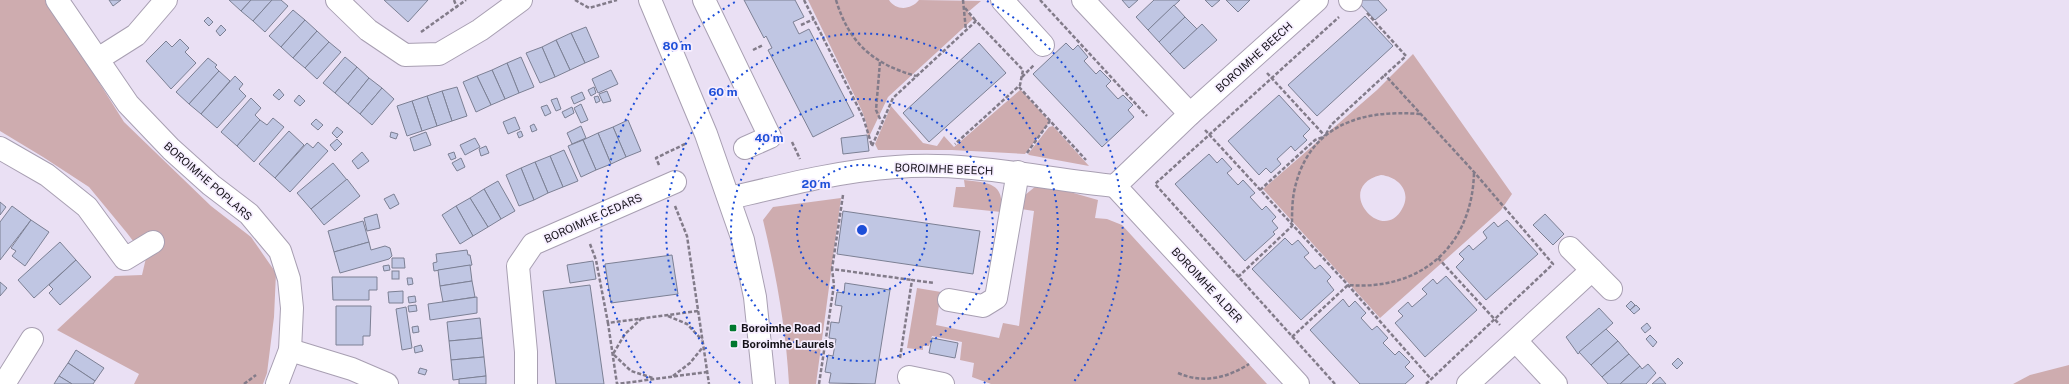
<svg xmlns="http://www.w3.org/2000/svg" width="2069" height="384" font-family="'Public Sans',sans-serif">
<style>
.green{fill:#ceacaf;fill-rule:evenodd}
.building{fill:#c0c6e3;stroke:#7c8094}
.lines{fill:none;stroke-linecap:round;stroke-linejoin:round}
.minor-casing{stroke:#a89fb2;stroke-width:24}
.tertiary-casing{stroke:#a89fb2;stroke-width:24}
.path{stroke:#827b89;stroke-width:2.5;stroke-dasharray:4 2;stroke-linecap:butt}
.minor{stroke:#fff;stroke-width:22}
.tertiary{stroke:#fff;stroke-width:22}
.ring{fill:none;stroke:#1d4ed8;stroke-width:2;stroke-dasharray:2 4}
.poi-dot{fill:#00782e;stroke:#f6eeff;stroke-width:1.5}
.labels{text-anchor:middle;stroke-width:3.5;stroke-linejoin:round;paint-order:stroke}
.street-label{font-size:11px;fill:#16131a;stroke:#f6eeff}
.poi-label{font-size:11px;font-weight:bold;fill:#16131a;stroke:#f6eeff;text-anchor:start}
.centre{fill:#1d4ed8;stroke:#f6eeff;stroke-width:2}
.ring-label{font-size:12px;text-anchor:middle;font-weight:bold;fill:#1d4ed8;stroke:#f6eeff;stroke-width:3.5;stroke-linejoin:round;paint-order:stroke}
</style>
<rect width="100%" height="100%" fill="#eae0f4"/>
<!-- green -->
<g class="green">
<polygon points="0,0 47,0 124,122 211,206 251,237 276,273 274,317 267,373 263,384 134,384 139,374 57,330 115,276 142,275 146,258 127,233 89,187 43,157 0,131"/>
<path d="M808,0H889C896,11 911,10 919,0L981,1L968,12L973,19L888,97L868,139L866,122L862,111Z"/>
<path d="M1413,54L1512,194L1501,210L1380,318L1263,189L1377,90ZM1381,175C1399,177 1412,192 1402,209C1382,246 1332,187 1381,175Z"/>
<polygon points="1020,90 1022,91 1048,120 1048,124 1025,154 952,150 878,150 875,144 891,106 923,143 937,146 944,136 954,147"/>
<polygon points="1053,126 1089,166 1029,155 1028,154 1049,127"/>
<path d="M964,180C988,183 1005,182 1001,212L953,207L956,187H965Z"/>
<polygon points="1036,186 1063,190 1098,200 1095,218 1107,219 1122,225 1267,384 991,384 972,377 974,363 960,360 962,342 932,336 929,346 923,346 923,350 907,348 917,288 941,292 936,325 999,338 1003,323 1019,326 1034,211 1021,209 1025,195"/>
<path d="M841,198L816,384H789C786,328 776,274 763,220L773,207Z"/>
<polygon points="2069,365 2069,384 2013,384 2030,375"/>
</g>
<!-- building -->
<g class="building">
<polygon points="109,0 121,0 113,6"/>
<polygon points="229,0 251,0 241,11"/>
<polygon points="251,0 272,0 253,21 241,11"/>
<polygon points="272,0 281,0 288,6 265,32 253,21"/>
<polygon points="384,0 428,0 408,22"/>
<polygon points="744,0 795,0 804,17 793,22 799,34 809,29 854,116 813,137 768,50 772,48 766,36 764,38"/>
<polygon points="1122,0 1138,0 1129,8"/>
<polygon points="1154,0 1180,0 1148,30 1136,17"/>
<polygon points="1205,0 1220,0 1212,7"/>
<polygon points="1226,0 1250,0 1238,12"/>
<polygon points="1360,0 1378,0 1387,10 1375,20 1358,2"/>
<polygon points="1174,5 1185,17 1159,42 1148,30"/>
<polygon points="293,10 305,20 281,47 269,36"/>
<polygon points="1365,16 1393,46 1317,116 1288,85"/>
<polygon points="208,17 213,22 209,26 204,21"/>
<polygon points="1185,17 1197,29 1170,54 1159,42"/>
<polygon points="305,20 317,31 293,58 281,47"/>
<polygon points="1202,24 1217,40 1184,69 1170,54"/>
<polygon points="221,25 226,30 220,36 216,31"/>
<polygon points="586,27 599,57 585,63 571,33"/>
<polygon points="317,31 329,42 305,68 293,58"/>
<polygon points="571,33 585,63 570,70 556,40"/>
<polygon points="180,39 189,48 185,52 196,63 171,89 146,61 166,41 172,47"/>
<polygon points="556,40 570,70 555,77 542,47"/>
<polygon points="329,42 341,52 317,79 305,68"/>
<polygon points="979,43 1006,73 929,142 903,113"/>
<polygon points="1066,43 1073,50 1078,45 1088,57 1084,61 1096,74 1100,70 1111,81 1106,86 1118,99 1123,95 1133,105 1128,110 1134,117 1102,147 1033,74"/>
<polygon points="542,47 555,77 540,83 526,53"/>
<polygon points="345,57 357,67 335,93 323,83"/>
<polygon points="521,57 534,87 519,93 507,63"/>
<polygon points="208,58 217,65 215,67 219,71 189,104 176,92"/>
<polygon points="507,63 519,93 505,99 492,70"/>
<polygon points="357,67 369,78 348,104 335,93"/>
<polygon points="492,70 505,99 491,105 477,76"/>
<polygon points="611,70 618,84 598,93 592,79"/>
<polygon points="219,71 230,81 201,114 189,104"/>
<polygon points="235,76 243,84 239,89 246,96 217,128 201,114"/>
<polygon points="477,76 491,105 476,112 463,82"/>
<polygon points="369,78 382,88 360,114 348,104"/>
<polygon points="457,87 467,116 452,121 442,91"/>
<polygon points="594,87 596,93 591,96 588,90"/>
<polygon points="382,88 394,99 372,125 360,114"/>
<polygon points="279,89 284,95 279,100 273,95"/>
<polygon points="442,91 452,121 437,126 427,96"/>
<polygon points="607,91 611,101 603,103 599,94"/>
<polygon points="582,92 585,99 574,104 571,97"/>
<polygon points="299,95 305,101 300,106 294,101"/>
<polygon points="1279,95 1310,129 1303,136 1307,140 1295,151 1291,146 1277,159 1281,164 1271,173 1266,168 1259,175 1228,141"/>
<polygon points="427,96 437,126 422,131 412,101"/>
<polygon points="598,96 600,101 596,103 594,97"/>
<polygon points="251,98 261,108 255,115 260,120 237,146 221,132"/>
<polygon points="557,98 561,109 556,111 551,100"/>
<polygon points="412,101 422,131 407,136 397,106"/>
<polygon points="581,104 588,120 581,123 574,108"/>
<polygon points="547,105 551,113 545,116 541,107"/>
<polygon points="572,107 574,113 565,118 562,112"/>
<polygon points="515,117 520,129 508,134 503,122"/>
<polygon points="273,118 284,127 254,162 237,146 260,120 267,125"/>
<polygon points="316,119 323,125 318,130 311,124"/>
<polygon points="628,120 641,151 626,157 613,127"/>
<polygon points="534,124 537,130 532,132 530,126"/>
<polygon points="581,126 586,138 572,144 567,133"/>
<polygon points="337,127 343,132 337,138 332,133"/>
<polygon points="613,127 626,157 611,164 598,133"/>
<polygon points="289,131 304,145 275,178 259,164"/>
<polygon points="521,131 523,136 519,138 517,133"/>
<polygon points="391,132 398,134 396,139 390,137"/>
<polygon points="426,132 431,145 414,151 410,138"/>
<polygon points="598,133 611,164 596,170 583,140"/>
<polygon points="867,135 869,151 843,154 841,138"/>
<polygon points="475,138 480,147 465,155 460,145"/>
<polygon points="337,139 342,144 335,151 330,145"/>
<polygon points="583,140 596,170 581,177 568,146"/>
<polygon points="318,142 328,151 290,192 275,178 307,143 313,148"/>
<polygon points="486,146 489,153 481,156 479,149"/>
<polygon points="564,150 578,181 563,187 550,156"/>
<polygon points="362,152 369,161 358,169 352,161"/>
<polygon points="454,152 456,158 451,160 448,154"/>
<polygon points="1209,154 1217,163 1222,158 1232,169 1227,173 1238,185 1243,180 1255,193 1250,197 1262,210 1266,206 1276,217 1272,221 1278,228 1273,232 1275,234 1245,261 1175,184"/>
<polygon points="550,156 563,187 548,193 535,162"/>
<polygon points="461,158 465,167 457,171 452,163"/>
<polygon points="535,162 548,193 534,200 521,168"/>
<polygon points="333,163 347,180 311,209 297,193"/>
<polygon points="521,168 534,200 519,206 506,175"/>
<polygon points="347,179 360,196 324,225 311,209"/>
<polygon points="498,181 515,211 501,219 484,189"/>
<polygon points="484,189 501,219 488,227 470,198"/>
<polygon points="394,194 399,204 390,209 384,199"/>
<polygon points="470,198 488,227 473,236 456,206"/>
<polygon points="0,202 6,207 0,215"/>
<polygon points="12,206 31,220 0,260 0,222"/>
<polygon points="456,206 473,236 460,244 442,215"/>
<polygon points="843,211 980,231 973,274 837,254"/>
<polygon points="377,214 380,228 367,231 364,218"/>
<polygon points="1545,214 1564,234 1553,245 1533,225"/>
<polygon points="31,220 49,232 25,266 12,256 16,251 11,248"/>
<polygon points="1507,220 1538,254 1486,300 1456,267 1464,259 1459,254 1469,245 1473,250 1487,238 1483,232 1494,222 1498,227"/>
<polygon points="363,221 369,242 334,252 328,231"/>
<polygon points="1285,238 1292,245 1298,240 1309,253 1304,257 1315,269 1320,265 1331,277 1327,281 1334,290 1301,320 1252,269"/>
<polygon points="60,242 76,260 34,298 18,280"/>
<polygon points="369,242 371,250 385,246 390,248 392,256 389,259 340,273 334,252"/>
<polygon points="467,250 468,255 470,255 472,265 434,271 433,263 437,262 436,254"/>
<polygon points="672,255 678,294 611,303 605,264"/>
<polygon points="392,258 404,258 405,268 392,268"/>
<polygon points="76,260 91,277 60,305 49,293 53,289 49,285"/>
<polygon points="593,261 596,279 570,283 567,265"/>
<polygon points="389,265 390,270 384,271 383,266"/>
<polygon points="470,265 472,281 440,286 438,270"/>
<rect x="392" y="271" width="7" height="8"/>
<polygon points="1446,276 1477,310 1425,357 1395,323 1403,316 1398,311 1408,302 1412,307 1427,294 1422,289 1433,279 1437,284"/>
<polygon points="332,277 377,277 377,290 369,290 369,300 333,300"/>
<polygon points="407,278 412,278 413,284 408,285"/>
<polygon points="472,281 475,297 443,302 440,286"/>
<polygon points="0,282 7,288 0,296"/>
<polygon points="845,283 890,290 875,384 829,383 831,373 825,372 828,355 833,356 836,339 829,338 831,322 839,323 842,306 835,305 837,292 844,293"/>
<polygon points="590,285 604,384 556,384 543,291"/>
<polygon points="403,291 403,303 389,303 388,292"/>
<polygon points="415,296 416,302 409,303 408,297"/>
<polygon points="477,297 477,313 430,320 428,304"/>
<polygon points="1343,299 1349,307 1355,301 1366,313 1361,318 1372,330 1377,326 1388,338 1383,343 1395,355 1399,351 1410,362 1405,367 1414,376 1405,384 1360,384 1310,330"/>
<polygon points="1631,301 1635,305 1630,310 1626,306"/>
<polygon points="416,305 417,311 409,312 408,306"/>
<polygon points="1636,305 1640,309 1634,314 1630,310"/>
<polygon points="336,306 371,306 370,336 363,336 363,345 336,345"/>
<polygon points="406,307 412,348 402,350 396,309"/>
<polygon points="1599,308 1613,323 1578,354 1566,337"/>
<polygon points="480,318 482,338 449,341 447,322"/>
<polygon points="1647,323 1651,328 1645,333 1641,328"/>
<polygon points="418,326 419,332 413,333 412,327"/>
<polygon points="1606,329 1618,341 1591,365 1579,352"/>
<polygon points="1650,335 1657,342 1653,347 1646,339"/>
<polygon points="482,338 484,357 451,360 449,341"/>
<polygon points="932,338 958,343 955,358 929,353"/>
<polygon points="1618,341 1629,354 1602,377 1591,365"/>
<polygon points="421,345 423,351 415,353 414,347"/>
<polygon points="76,350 104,368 95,381 68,363"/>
<polygon points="1629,354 1640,366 1620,384 1608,384 1602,377"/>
<polygon points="484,357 486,376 453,380 451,360"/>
<polygon points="1678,358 1683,363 1677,369 1672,364"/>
<polygon points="68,363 95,381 93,384 72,384 59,376"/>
<polygon points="1648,364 1656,373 1646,384 1620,384 1640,366 1642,369"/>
<polygon points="420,368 427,370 425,375 418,373"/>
<polygon points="59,376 72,384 54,384"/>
<polygon points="486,376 486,384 459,384 459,379"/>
<polygon points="1660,377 1666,384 1652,384"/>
</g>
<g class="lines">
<!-- minor casing -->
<g class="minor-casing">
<g id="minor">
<polyline points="57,0 128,104 171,149 211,185 249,214 280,251 289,279 292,308 290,350 277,384"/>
<polyline points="337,0 368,30 405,55 439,54 480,30 521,0"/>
<polyline points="704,0 770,137 745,148"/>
<polyline points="1002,0 1043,45"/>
<polyline points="1083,0 1190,114"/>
<polyline points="1350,0 1351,0"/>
<polyline points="98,59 136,35 166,0"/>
<polyline points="0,148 47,175 87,207 125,259 153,242"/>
<polyline points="1115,186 1298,384"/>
<path d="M730,198C785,185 839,171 896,167C970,161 1043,179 1115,186L1190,114L1317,0"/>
<polyline points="1570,248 1611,289"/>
<polyline points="949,300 983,306 996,298 1018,172"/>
<polyline points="1516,341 1556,384"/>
<polyline points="290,350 352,369 387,384"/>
<polyline points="909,377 943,384"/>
<polyline points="4,384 32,339"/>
<polyline points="526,384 526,352 518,266 533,244 675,182"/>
<polyline points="1468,384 1592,270"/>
</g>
</g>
<!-- tertiary casing -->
<g class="tertiary-casing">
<polyline id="tertiary" points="650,0 706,134 743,240 755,297 764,384"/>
</g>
<!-- path -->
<g class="path">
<polyline points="454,0 457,8"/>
<polyline points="575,0 589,8 617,0"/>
<polyline points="804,0 863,117 872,146"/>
<path d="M836,0C849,43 873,64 916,76"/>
<polyline points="963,0 966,31"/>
<polyline points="1040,0 1147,116"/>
<polyline points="965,8 976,21"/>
<polyline points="1367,13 1406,56 1385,75 1474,172 1553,264 1426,384"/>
<polyline points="801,25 814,19"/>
<polyline points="421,32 466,0"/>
<polyline points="753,50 763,45"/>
<polyline points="880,62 876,110 881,121"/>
<polyline points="1267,73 1325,136"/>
<polyline points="1022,77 1034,65"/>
<polyline points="1019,87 1086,160"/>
<polyline points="1205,130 1348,285 1431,379"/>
<polyline points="1326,134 1331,125 1385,75"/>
<polyline points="792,142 800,159"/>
<polyline points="872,146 893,98 976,21 1023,70 1020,85 955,144"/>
<polyline points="1027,153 1050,121"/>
<polyline points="659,165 656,158 687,143"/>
<polyline points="1260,190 1315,140 1323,137"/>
<polyline points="843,195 832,269 912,280"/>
<polyline points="675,206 687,236 709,384"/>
<polyline points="590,244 596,260 608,323"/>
<polyline points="1438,258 1500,325"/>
<path d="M1238,277L1292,226C1292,215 1292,203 1294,192C1307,126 1360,109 1420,114"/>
<polyline points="698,311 608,323 617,384 707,372"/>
<polyline points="668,316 687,324 702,340"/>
<polyline points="642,318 625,334 613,354 631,371 653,378"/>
<path d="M1292,337L1348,285C1421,291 1472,246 1474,173"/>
<polyline points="900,358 912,280 934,283"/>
<path d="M1178,373C1203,384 1227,378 1249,364"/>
<polyline points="673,376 690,363 703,347"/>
<polyline points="244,384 256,375"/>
<polyline points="819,384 834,285 832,269"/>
<polyline points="1335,384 1155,184 1339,17"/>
</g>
<!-- minor -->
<use href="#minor" class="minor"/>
<!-- tertiary -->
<use href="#tertiary" class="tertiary"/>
</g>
<!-- distance rings -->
<g class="ring">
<circle cx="862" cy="230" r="65"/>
<circle cx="862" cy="230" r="131"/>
<path d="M740 383A196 196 0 1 1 984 383"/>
<path d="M651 383A261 261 0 0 1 737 1M987 1A261 261 0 0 1 1073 383"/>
</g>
<!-- markers -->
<g class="poi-dot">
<rect x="729" y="324" width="8" height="8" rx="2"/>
<rect x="730" y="340" width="8" height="8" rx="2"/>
</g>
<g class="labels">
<!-- street labels -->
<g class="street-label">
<text transform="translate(1254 57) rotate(-42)" y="4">BOROIMHE BEECH</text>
<text transform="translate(944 169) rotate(2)" y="4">BOROIMHE BEECH</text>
<text transform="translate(208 181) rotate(41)" y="4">BOROIMHE POPLARS</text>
<text transform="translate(593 218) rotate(-24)" y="4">BOROIMHE CEDARS</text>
<text transform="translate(1207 285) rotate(47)" y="4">BOROIMHE ALDER</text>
</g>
<!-- poi labels -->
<g class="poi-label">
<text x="741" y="332">Boroimhe Road</text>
<text x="742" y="348">Boroimhe Laurels</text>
</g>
</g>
<circle cx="862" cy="230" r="6" class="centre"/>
<g class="ring-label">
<text x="677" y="50">80 m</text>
<text x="723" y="96">60 m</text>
<text x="769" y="142">40 m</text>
<text x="816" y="188">20 m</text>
</g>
</svg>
